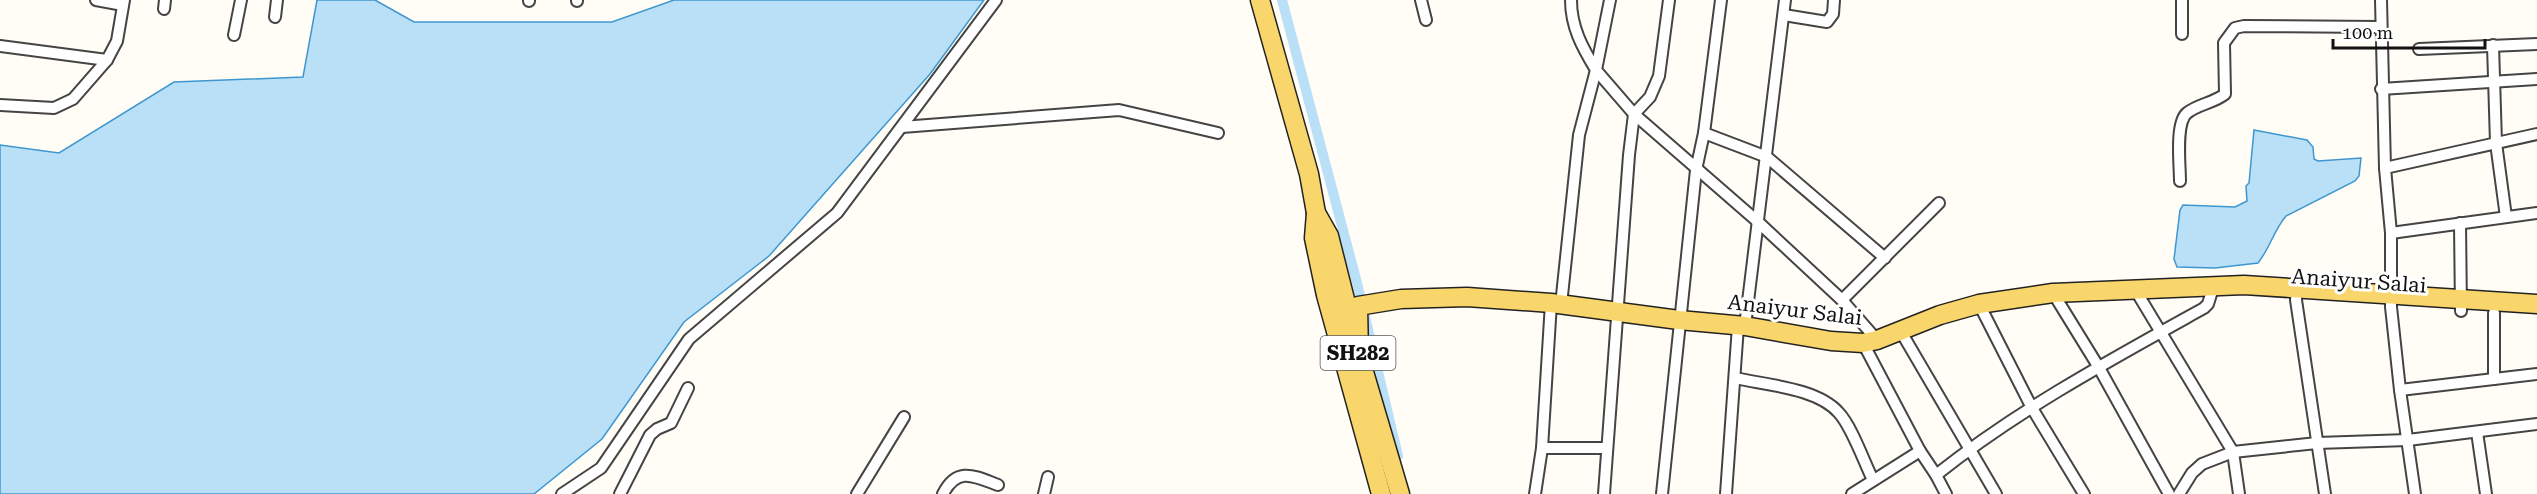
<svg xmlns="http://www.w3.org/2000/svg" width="2537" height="494" font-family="'Roboto Serif',serif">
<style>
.water{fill:#b9e0f7;stroke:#3f96cf;stroke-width:1.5}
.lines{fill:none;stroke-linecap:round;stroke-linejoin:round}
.canal{stroke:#b9e0f7;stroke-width:10}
.minor-casing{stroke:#444;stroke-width:14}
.primary-casing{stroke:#222;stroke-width:21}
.minor{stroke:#fff;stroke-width:10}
.primary{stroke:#f9d66b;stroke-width:18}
.labels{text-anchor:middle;stroke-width:6;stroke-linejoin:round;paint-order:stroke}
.shield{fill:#fff;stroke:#585858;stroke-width:1.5}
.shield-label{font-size:20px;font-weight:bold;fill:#111}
.street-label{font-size:21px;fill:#111;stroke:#fff}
</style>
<rect width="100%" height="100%" fill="#fffdf5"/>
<!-- water -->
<g class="water">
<polygon points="317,0 375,0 414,22 612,22 674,0 984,0 930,74 769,256 684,322 602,439 534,494 0,494 0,145 59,153 174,82 303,77"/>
<path d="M2254,130L2307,140L2313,147L2314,159L2318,161L2361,158L2359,176L2355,181L2286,216C2274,230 2270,248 2258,263L2215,268L2177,267L2174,259L2180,210L2183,205L2235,207L2247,201L2246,186L2249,183Z"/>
</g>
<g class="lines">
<!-- canal -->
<polyline class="canal" points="1282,0 1356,279 1398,456"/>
<!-- minor casing -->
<g class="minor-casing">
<g id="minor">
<polyline points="96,0 123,5"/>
<polyline points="1421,0 1426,20"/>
<polyline points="1610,0 1596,70 1634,114 1757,221 1842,300 1877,340"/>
<polyline points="2182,0 2182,34"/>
<polyline points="2381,0 2385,168"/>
<polyline points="529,1 529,0"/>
<polyline points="577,1 577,0"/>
<polyline points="164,9 165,0"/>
<polyline points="1784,15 1827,22 1833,14 1834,0"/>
<polyline points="275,17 277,0"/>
<polyline points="234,35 241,0"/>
<polyline points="2493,45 2496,143 2506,217"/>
<polyline points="0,46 107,60"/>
<polyline points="2419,49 2537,44"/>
<polyline points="2381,89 2537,79"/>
<polyline points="0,105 54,108 73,99 107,60 117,41 124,0"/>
<polyline points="902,127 1119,110 1218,133"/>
<polyline points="1704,133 1767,157 1885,258"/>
<path d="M2180,181C2180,165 2175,123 2187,113C2198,104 2214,103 2225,94L2224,43L2235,28L2244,26L2380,27"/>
<polyline points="2460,223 2461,311"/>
<polyline points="2391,233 2537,213"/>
<polyline points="2297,288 2296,300 2325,494"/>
<polyline points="2136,291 2233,452 2239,494"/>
<polyline points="2053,293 2098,366 2169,494"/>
<polyline points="1842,300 1939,203"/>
<polyline points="1979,304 2032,408 2084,494"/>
<path d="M1561,305L1579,135L1596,70C1582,47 1571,27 1571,0"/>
<polyline points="1745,326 1785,0"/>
<polyline points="1900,330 1996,494"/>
<path d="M1735,378C1766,385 1818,388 1839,413C1852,427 1864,462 1873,480"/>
<polyline points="2494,379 2494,313"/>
<polyline points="2400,390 2537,374"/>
<polyline points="2477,432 2486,494"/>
<polyline points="1542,448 1607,448"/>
<polyline points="1920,451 1936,475 1946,494"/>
<path d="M1936,475C2019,409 2112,359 2204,308L2208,304L2212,291"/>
<polyline points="562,494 601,468 689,339 837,213 996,0"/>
<polyline points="620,494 650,435 657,429 671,423 688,388"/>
<polyline points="857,494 904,417"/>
<path d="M943,494C957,466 974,476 998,485"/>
<polyline points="1044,494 1048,477"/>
<polyline points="1535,494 1542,448 1551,303"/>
<polyline points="1604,494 1629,155 1634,114 1650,97 1659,76 1669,0"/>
<polyline points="1662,494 1696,170 1704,133 1721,0"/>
<polyline points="1726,494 1738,326"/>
<polyline points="1852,494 1920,451 1863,343"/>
<polyline points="2179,494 2192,473 2202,464 2233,452 2317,443 2408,440 2537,424"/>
<polyline points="2415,494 2400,390 2391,307 2391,233 2385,168 2537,134"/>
</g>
</g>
<!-- primary casing -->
<g class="primary-casing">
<g id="primary">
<polyline points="1260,0 1309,174 1316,213 1314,238 1326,295 1381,494"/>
<polyline points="1316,213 1329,236 1359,355 1400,494"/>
<polyline points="1359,355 1358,306 1401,299 1467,297 1551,303 1679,320 1745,326 1831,341 1863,343 1877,340 1940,315 1979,304 2053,293 2244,285 2537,304"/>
</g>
</g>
<!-- minor -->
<use href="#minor" class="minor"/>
<!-- primary -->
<use href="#primary" class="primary"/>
</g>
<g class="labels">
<!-- shield labels -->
<rect class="shield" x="1320.5" y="336" width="75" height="34" rx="4.5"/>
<g class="shield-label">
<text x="1358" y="360">SH282</text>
</g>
<!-- street labels -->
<g class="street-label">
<text transform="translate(2359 281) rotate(4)" y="7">Anaiyur Salai</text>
<text transform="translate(1795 310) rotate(7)" y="7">Anaiyur Salai</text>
</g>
</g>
<!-- scale -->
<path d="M2333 39v9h152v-9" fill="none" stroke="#111111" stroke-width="3"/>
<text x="2342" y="39" font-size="18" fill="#111111" stroke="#ffffff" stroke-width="4.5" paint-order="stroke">100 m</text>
</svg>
